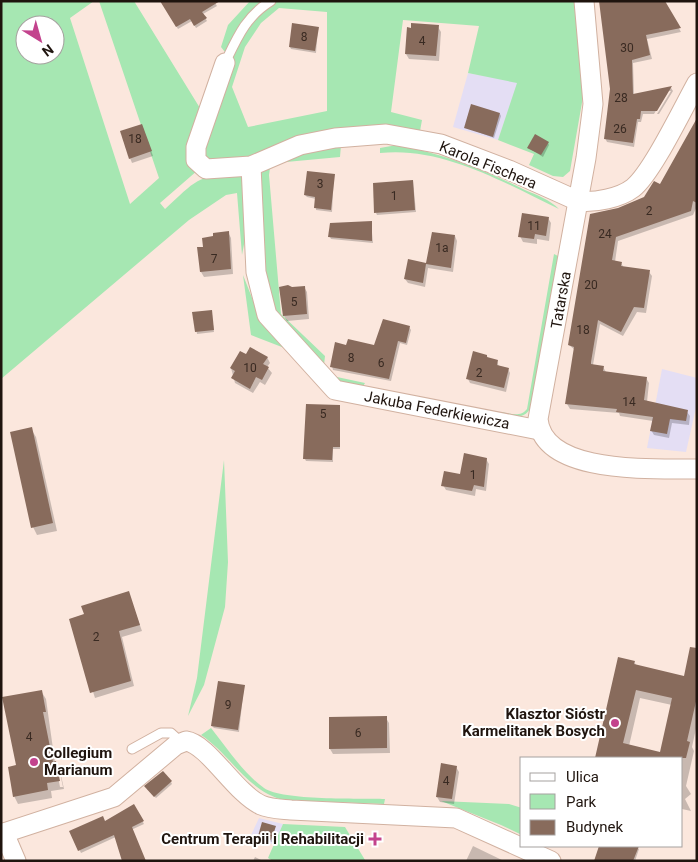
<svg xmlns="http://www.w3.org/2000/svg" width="698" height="862" font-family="Roboto,sans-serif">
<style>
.industrial{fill:#e4def4}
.green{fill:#a6e7b2;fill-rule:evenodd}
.shadow{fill:#0003;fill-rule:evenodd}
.building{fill:#886b5c;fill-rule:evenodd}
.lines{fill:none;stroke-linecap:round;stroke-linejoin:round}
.service-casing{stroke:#d1b1a0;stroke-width:11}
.minor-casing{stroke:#d1b1a0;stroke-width:21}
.service{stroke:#fff;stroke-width:9}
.minor{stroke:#fff;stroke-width:19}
.poi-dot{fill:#c3438d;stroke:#fff;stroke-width:2}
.labels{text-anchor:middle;stroke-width:4;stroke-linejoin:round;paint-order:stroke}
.number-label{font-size:12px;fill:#392a22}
.street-label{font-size:15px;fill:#1f140e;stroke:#fff}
.poi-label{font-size:15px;font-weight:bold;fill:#1f140e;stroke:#fff;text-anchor:end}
</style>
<rect width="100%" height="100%" fill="#fbe7dd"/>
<!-- industrial -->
<g class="industrial">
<polygon points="468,73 518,82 498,140 453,127"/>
<polygon points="662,369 697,378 697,403 686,452 647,448"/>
<polygon points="259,818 283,824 274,845 251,835"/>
</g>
<!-- green -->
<g class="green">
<path d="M1,1H94L70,18L130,204L159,178L99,1H134L203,113L198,170L160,203L165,209C196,181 196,175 240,173C256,190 246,234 242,255L237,193L226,195L189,220L1,379ZM25,25H55V55H25Z"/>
<path d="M250,1H575L584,78L583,97L570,171L563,177L553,176L529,165L534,154L498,140L517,83L468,73L479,26L403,20L391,112L422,120L420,131L209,165L199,157L232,61L221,47L228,25ZM279,8L327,12V111L248,127L232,87L245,47L261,23Z"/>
<path d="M341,145L340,157L286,162L270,168L269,175L281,314L325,356L323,374L365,383L362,388C347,389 335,384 323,374L271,310L267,297L257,192L258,174C276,150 313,150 341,145Z"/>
<path d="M397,145C443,154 483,169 525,190C537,195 550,200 559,209C505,183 442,146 380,153V148Z"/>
<path d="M554,254L558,256L533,402C527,420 517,417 501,415L502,412C511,414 521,417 527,409Z"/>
<polygon points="243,275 260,318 287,349 251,335"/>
<polygon points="224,460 228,562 225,607 204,685 188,716 197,678"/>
<path d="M211,728C227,748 243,773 264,788C283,801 359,798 385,799L384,804L284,800C247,791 231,755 201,735Z"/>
<polygon points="441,801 509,804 522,808 522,835 501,825"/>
<polygon points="283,824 345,827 365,860 273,861 268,858"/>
</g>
<!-- shadow -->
<g class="shadow">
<polygon points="162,1 214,1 217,6 203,14 207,21 196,28 192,21 178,29"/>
<polygon points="664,1 681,32 647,39 652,59 633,63 634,95 671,88 673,91 659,114 657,114 671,91 668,91 654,114 643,114 641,122 638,122 634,147 607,142 605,138 611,89"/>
<polygon points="438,27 441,32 439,61 409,59 406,54"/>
<polygon points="318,28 316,53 291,49 290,47"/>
<polygon points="500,114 501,116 494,138 465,127"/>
<polygon points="142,125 153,156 132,163 130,158"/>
<polygon points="697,132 697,206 693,215 618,241 615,262 621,263 624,268 649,272 652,276 646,313 637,312 623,336 600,324 593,365 603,367 606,372 646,378 649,383 647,402 687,412 690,416 689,425 672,423 669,438 654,435 651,430 653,421 620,416 619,413 570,409 567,404 575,350 569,345 618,209 645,198 660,186"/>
<polygon points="548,143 549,145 543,157 529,148"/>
<polygon points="334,175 332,212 316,210 316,199 307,197 305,195"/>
<polygon points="413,181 416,212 377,215 376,213"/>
<polygon points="548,218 551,223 549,241 537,239 537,244 523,242 520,236"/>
<polygon points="371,222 373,243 331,239 330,237"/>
<polygon points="228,232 231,238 233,274 204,277 201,272 198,248 204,248"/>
<polygon points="455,236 457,241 453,272 428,268 425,287 408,283 405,279 409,261 427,264"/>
<polygon points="304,287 307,292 309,319 287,321 284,316"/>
<polygon points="211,311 214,332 197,334 194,313"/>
<polygon points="409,327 411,330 407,345 400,343 391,381 333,370 332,366 347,346 374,346"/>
<polygon points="487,356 488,359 497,361 499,367 508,369 510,373 506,392 470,383 468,379"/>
<polygon points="267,357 270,363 267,367 272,373 265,385 260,382 253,393 235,383 231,368"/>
<polygon points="339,406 340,449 333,449 333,462 306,461 305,459"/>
<polygon points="31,429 36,437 57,531 37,535 33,527"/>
<polygon points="486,459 489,464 486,491 476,489 475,496 446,490 443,485"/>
<polygon points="128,592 142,631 122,637 134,686 95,698 70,620 86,615"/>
<path d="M634,662L637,666L685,678L697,677V724L692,747L694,751L686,786L691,794L685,799L691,811L682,809V758H601ZM640,698L672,705L661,753L629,746Z"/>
<polygon points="244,686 239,732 214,728 212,726"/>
<path d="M41,691L46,699L55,763L60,771L64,789L51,791L52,798L18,804L14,796ZM56,766L59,769L63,787H60Z"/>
<polygon points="386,718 389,723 390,753 333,754 330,749"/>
<polygon points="456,767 459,772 454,804 440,802 437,797"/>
<polygon points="171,782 172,784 156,798 147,789"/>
<polygon points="134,806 144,824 81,853 71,832 105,822"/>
<polygon points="275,828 272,842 260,838 259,836"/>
<polygon points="473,846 504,861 466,861"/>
<polygon points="601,846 635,846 639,849 635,861 595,861"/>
<polygon points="255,857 263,861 253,861"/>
</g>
<!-- building -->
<g class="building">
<polygon points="160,1 220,1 202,12 207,18 194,26 190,19 176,27"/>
<polygon points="599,1 665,1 681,28 646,35 650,55 632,60 633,94 672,86 657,111 641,111 640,119 637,119 633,143 604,139 610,89"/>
<polygon points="292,23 319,27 315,51 289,47"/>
<polygon points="411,23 439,25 436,56 405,54 407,27 411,28"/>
<polygon points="471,104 500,113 493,137 464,128"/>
<polygon points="697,118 697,203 693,201 691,211 616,237 612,260 622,262 621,266 650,270 644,308 634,307 621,332 598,320 591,362 591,364 604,366 603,371 647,377 644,400 688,410 686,421 670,419 667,434 650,431 653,417 616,412 617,409 565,404 574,347 568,345 590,214 618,208 644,197 654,181 660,184"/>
<polygon points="142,124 152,151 129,159 120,131"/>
<polygon points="535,134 549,142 541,155 527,148"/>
<polygon points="307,171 335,174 331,210 314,208 315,197 304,195"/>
<polygon points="413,180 415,210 374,213 373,183"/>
<polygon points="522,213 549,217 546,236 535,234 534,239 518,237"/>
<polygon points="372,221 372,241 328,237 330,223"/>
<polygon points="229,231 231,269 200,272 197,247 203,247 202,238 213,236 213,233"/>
<polygon points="432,232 455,235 451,268 426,264 423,283 404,279 408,259 426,263"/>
<polygon points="288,285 292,287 305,286 307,314 283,316 279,287"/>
<polygon points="212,310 214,330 195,332 192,312"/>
<polygon points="383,319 410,326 406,343 398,341 389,379 330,367 335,342 346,345 348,339 374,345"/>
<polygon points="250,347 268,357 263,364 269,367 262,380 256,377 250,389 231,378 235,371 230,368 240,351 246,354"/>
<polygon points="473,351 487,355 487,357 498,360 497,365 509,368 504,388 466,379"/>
<polygon points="306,404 340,405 340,447 333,447 332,460 303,459"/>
<polygon points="32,427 53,523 31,528 10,432"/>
<polygon points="464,453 487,458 484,487 474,485 472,491 441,486 444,471 460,474"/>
<polygon points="129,591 140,625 119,631 131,681 90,693 69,619 84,614 81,606"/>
<path d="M690,647L697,648V697L687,741L690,742L686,758H595L618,657L635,661L634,664L684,676ZM636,690L672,698L660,752L623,743Z"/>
<polygon points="218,681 245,685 238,730 211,726"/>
<polygon points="42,690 46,712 43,712 53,762 56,761 60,781 47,783 48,790 13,797 8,767 16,765 2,697"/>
<polygon points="387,716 387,748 329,749 329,717"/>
<polygon points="441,763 457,766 452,799 436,797"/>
<polygon points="163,771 172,781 154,797 144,786"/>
<polygon points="134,804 144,821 132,827 146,861 122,861 114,835 78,851 69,831 103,816 105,821"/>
<polygon points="262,822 276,826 271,840 258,836"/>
<polygon points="599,846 639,846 633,861 594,861"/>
</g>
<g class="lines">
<!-- service casing -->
<g class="service-casing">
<g id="service">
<path d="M225,63C237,38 246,16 271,1"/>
<polyline points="132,749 161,733 171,733 181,742"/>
</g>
</g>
<!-- minor casing -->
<g class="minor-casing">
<g id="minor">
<path d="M584,1L593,104L586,158L538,419C543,476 656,468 697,469"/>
<path d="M225,63L196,147V160L206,169L251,166L300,145L335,138L386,134L441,144L509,170L578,201C595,203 620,198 633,188C652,173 683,108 697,83"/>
<polyline points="251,166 256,272 267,315 335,390 539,430"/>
<polyline points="4,833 16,861"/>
<path d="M1,834L114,797L176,745L186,741C208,744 235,793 261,805C270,809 281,809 291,810L456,818L551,861"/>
</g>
</g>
<!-- service -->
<use href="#service" class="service"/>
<!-- minor -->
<use href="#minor" class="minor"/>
</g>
<!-- markers -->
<g class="poi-dot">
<circle cx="615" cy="723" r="5"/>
<circle cx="34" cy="762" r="5"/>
<path d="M372.5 831.5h5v5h5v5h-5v5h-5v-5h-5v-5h5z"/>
</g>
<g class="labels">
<!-- number labels -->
<g class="number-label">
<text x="304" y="41">8</text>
<text x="422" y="45">4</text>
<text x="627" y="52">30</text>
<text x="621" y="102">28</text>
<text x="620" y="133">26</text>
<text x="135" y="143">18</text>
<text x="320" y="188">3</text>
<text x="394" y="200">1</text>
<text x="649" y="215">2</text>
<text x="534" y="230">11</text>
<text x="605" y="238">24</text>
<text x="442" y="252">1a</text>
<text x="214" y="263">7</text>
<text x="591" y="289">20</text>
<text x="294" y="306">5</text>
<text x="583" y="334">18</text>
<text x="351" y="362">8</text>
<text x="381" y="367">6</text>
<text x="250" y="372">10</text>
<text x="479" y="377">2</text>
<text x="629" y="406">14</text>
<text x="323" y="418">5</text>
<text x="473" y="479">1</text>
<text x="96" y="641">2</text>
<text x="228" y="709">9</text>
<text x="358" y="737">6</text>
<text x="29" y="741">4</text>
<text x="446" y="785">4</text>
</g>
<!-- street labels -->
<g class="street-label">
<text transform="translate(488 165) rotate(22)" y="5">Karola Fischera</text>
<text transform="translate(561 300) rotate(-80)" y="5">Tatarska</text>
<text transform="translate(437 410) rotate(11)" y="5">Jakuba Federkiewicza</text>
</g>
<!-- poi labels -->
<g class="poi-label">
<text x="605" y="719">Klasztor Sióstr<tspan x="605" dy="17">Karmelitanek Bosych</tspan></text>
<text x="44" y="758" text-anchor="start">Collegium<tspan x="44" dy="17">Marianum</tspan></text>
<text x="364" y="844">Centrum Terapii i Rehabilitacji</text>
</g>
</g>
<!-- border -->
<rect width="698" height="862" fill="none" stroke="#1f140e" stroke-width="5"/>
<!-- legend -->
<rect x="520" y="757" width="162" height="90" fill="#ffffff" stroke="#a5a19f"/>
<rect x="530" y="773" width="25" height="8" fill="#ffffff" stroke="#a5a19f"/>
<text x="566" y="782" font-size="15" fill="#1f140e">Ulica</text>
<rect x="530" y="794" width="25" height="15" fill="#a6e7b2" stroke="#a5a19f"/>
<text x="566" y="807" font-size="15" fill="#1f140e">Park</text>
<rect x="530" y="820" width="25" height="15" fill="#886b5c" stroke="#a5a19f"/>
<text x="566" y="832" font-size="15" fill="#1f140e">Budynek</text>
<!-- north arrow -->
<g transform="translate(40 40) rotate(143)"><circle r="24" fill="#ffffff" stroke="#a5a19f"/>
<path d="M0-4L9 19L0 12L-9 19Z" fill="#c3438d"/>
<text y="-8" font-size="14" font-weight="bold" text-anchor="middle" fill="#1f140e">N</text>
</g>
</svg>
